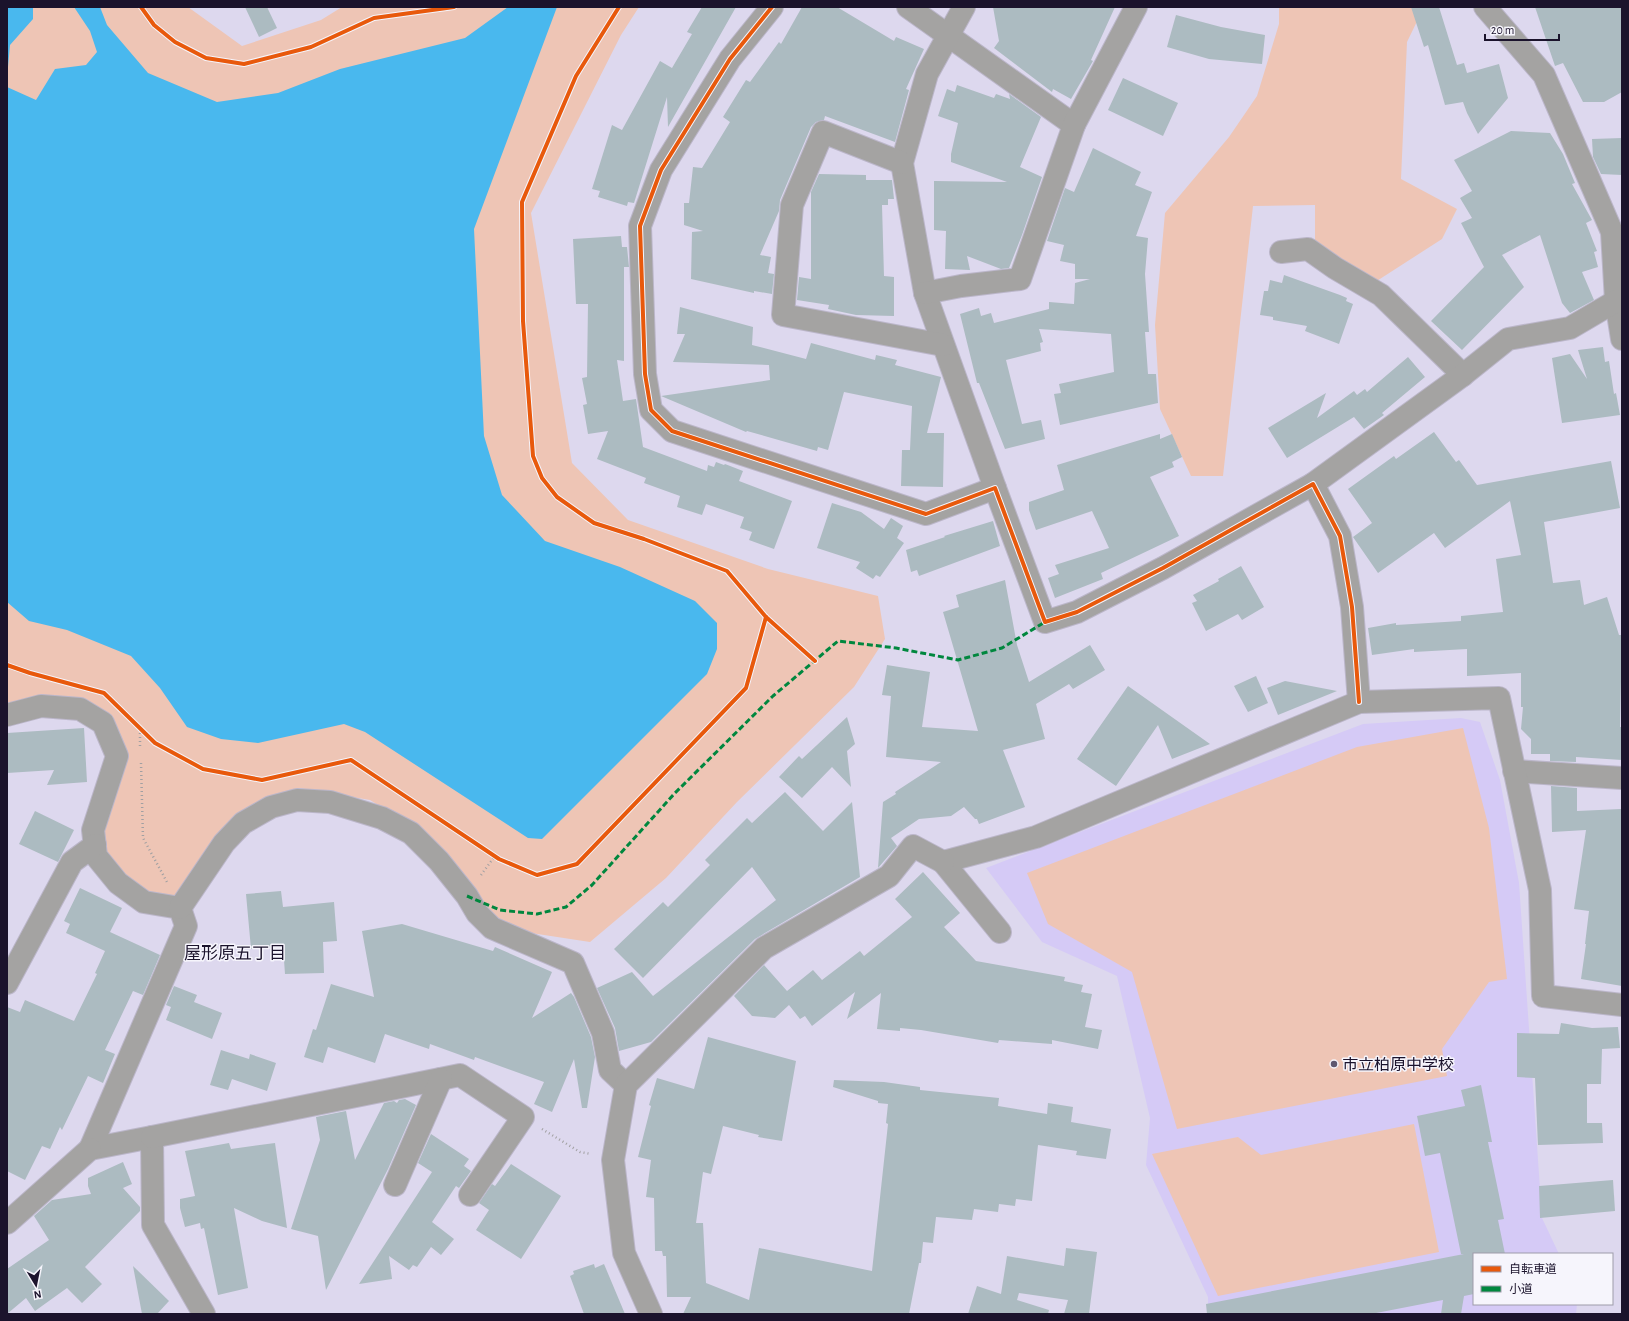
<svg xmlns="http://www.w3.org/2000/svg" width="1629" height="1321" font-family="'Alegreya Sans','Noto Sans JP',sans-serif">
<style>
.built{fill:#d5caf6}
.green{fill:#eec5b5}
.water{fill:#49b8ee}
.building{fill:#acbbc1}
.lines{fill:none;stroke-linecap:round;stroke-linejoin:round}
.street-casing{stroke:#bbb6c9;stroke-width:24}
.path{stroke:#a1a0a2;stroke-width:2.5;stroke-dasharray:1 3;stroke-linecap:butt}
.street{stroke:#a4a3a2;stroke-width:22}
.quiet{stroke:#00873e;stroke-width:3;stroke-dasharray:6 3;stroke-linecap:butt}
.cycleway-casing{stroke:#f6f5fc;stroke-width:6}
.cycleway{stroke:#e8590c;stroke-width:4}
.poi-dot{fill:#5f5870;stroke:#f6f5fc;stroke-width:1.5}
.labels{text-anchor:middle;stroke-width:3;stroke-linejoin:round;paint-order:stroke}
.poi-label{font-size:16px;fill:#1b132c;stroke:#f6f5fc;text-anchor:start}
.neighbourhood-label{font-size:17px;fill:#1b132c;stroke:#f6f5fc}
</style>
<rect width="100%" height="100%" fill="#ddd8ee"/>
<!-- built -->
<polygon class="built" points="1461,718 1480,722 1500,780 1519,883 1542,1218 1559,1254 1474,1254 1474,1304 1577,1304 1576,1314 1208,1314 1208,1297 1146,1165 1150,1118 1117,976 1042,942 986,868 1363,724"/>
<!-- green -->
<g class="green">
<polygon points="7,7 188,7 242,46 321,20 342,7 639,7 621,35 531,213 572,463 628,520 768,569 878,596 885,639 854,687 737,802 666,878 590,942 505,929 428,836 370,800 299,788 229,821 184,887 180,908 144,902 96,856 117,756 80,709 7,715"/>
<polygon points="1279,7 1424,7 1407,42 1401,179 1457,209 1442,239 1369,286 1315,250 1315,205 1253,206 1223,476 1191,476 1160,409 1155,325 1165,213 1229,137 1257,96 1279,24"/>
<polygon points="1463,728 1489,828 1507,979 1489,982 1442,1049 1447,1076 1177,1129 1132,972 1048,924 1027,873 1357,747"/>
<polygon points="1414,1124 1439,1252 1218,1296 1152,1154 1238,1137 1261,1155"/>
</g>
<!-- water -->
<g class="water">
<polygon points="7,7 33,7 33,19 10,45 7,78"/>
<polygon points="74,7 100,7 107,25 148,73 217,102 278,93 340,69 465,38 508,7 557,7 474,229 484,436 502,495 545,541 620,567 695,601 717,623 717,649 707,674 542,839 528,838 365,732 344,724 258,743 221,739 187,727 160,688 131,656 67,630 29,621 7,602 7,87 36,100 55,69 86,65 97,52 90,31"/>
</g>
<!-- building -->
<g class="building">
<polygon points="245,7 267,7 277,28 259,37"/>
<polygon points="702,7 736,7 668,127 667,97 634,203 628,202 627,206 598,197 600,191 592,189 612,125 622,130 660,61 672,68 692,34 687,32"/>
<polygon points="802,7 837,7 894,41 896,37 924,49 906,89 909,90 895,142 825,116 824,120 816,122 811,127 780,200 779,211 760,255 771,257 768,273 774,274 772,294 754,291 754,293 691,279 692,232 703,231 684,225 684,203 689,203 693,167 702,168 730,122 723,117 746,80 750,82 779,42 781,44"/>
<polygon points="993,7 1115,7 1091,60 1093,61 1071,99 1053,89 1052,92 994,48 999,41"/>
<polygon points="1411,7 1439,7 1457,65 1464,63 1467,73 1499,64 1508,98 1478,134 1467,113 1463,102 1445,105 1428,45 1424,47"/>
<polygon points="1535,7 1622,7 1622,92 1604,102 1583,102 1563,63 1555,66"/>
<polygon points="1176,15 1221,27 1265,35 1262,64 1209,59 1167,47"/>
<polygon points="1123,78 1178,103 1163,136 1108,110"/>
<polygon points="957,85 994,98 996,94 1010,99 1009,94 1041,117 1020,167 1042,177 1022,235 1009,268 1001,269 967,256 970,270 945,269 946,231 934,230 934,181 1007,182 951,162 951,154 958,123 938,116 947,89 955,92"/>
<polygon points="1511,131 1550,133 1563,154 1575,183 1572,184 1592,220 1586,223 1597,251 1594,252 1598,267 1582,272 1594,300 1570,313 1562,303 1540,235 1502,255 1524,287 1462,350 1431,321 1484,267 1461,223 1472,218 1460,198 1472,191 1454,160"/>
<polygon points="1622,138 1622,175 1601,174 1593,157 1592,139"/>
<polygon points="1093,148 1141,172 1135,185 1152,192 1136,236 1148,238 1145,274 1149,332 1145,332 1148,374 1156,374 1158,403 1060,425 1054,394 1061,393 1059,384 1114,372 1111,334 1039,329 1043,342 1040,343 1041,351 1006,360 1022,424 1041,420 1045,439 1005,449 979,383 977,383 960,314 979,308 981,316 991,313 994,323 1049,309 1049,302 1074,304 1075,283 1090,279 1075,279 1075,264 1060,261 1064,245 1047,241 1065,188 1074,192"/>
<polygon points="819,174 866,175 866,180 892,180 894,199 888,199 888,205 882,205 884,276 894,277 894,316 856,315 828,309 829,305 797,300 799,277 811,279 811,192"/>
<polygon points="621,236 622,247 627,247 629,267 624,267 624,361 617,360 623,401 636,399 643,447 707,471 708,465 714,467 716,462 724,465 725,464 743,471 739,481 792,501 774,549 749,540 752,532 740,528 744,517 706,504 702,515 677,507 680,496 644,483 646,478 597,459 608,431 588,434 583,405 587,404 582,378 587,377 588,304 576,304 573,239"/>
<polygon points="1284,275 1340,295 1347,298 1346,301 1353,304 1339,344 1305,331 1307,326 1273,320 1273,317 1260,315 1264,291 1268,291 1270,280 1282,283"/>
<polygon points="680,307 753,327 752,345 806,359 811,343 875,360 876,355 897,360 895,365 941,377 927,433 944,433 943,487 901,486 902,450 910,450 912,406 844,392 828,450 818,447 817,451 747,431 746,432 661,396 770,380 769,365 673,362 685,334 677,334"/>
<polygon points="1603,347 1605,362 1609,361 1614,394 1616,393 1620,415 1562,423 1552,358 1570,354 1587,379 1578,350"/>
<polygon points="1408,357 1425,377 1382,413 1384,415 1364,429 1354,417 1287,458 1268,428 1326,393 1317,418 1354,391 1357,395 1365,389 1367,392"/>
<polygon points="1434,432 1456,462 1459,460 1477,485 1611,461 1620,508 1544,522 1553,583 1580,580 1584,605 1607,597 1619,635 1622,635 1620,727 1622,727 1622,760 1576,757 1576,762 1550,761 1550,754 1531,754 1531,739 1521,729 1523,707 1521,707 1521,673 1467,676 1467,649 1414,652 1414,649 1372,655 1368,628 1396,623 1396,625 1461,621 1461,616 1503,612 1496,559 1521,555 1510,501 1445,548 1434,533 1378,573 1353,537 1372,523 1348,489 1394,456 1396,459"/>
<polygon points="1160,434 1160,439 1172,434 1182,457 1172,462 1174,467 1150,477 1179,536 1101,573 1103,579 1055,598 1048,578 1059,574 1055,565 1109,548 1092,511 1036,530 1029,510 1029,502 1064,490 1057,465"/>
<polygon points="832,503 861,512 884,529 891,518 903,526 897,538 904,543 880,577 876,575 873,579 856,568 860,562 817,548"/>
<polygon points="993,521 1000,546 919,576 917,570 911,572 906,550 945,537 944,536"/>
<polygon points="1241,566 1264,607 1242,620 1238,614 1206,631 1192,603 1197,601 1193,595 1219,581 1218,579"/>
<polygon points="1005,580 1017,645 1029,682 1090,645 1105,670 1073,689 1069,684 1036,704 1045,739 1003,750 1025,807 979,824 977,819 975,819 964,807 951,816 919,819 891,838 897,846 878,868 883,802 896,794 895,792 941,762 886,757 891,696 882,695 887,665 930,672 922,727 978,731 943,612 959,607 956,595"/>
<polygon points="1256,676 1268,703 1248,712 1234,686"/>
<polygon points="1285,681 1337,691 1278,715 1267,688"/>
<polygon points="1128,686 1210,744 1172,759 1158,725 1116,786 1077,759"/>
<polygon points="847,717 855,744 847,751 851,787 832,767 802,798 779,777 799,756 802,759"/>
<polygon points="84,728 87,782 47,785 54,770 7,773 7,733"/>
<polygon points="1551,786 1577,788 1577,811 1621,809 1622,827 1622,986 1581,979 1586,944 1585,944 1589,911 1574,909 1586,830 1552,832"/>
<polygon points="785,792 823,831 852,802 860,877 755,939 651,1042 619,1051 615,1028 597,988 632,972 653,996 776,900 752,867 643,978 614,949 663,902 668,907 710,865 705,860 747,818 752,823"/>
<polygon points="35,811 74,830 58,862 19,844"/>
<polygon points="923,872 960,913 944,927 976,961 1065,977 1064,981 1083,985 1081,992 1092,994 1085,1027 1102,1030 1098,1049 1052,1040 1052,1044 999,1040 998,1043 921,1030 900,1028 900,1031 877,1029 881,993 847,1019 855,992 812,1026 805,1016 800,1019 789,1005 775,1018 752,1016 734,996 764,965 787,991 813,970 822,980 860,951 864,956 912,917 895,899"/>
<polygon points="80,888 122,908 110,932 160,955 143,995 133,991 105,1050 115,1054 103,1083 88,1076 62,1130 60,1127 50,1149 42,1146 25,1180 7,1171 7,1007 20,1012 25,1000 74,1021 97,974 95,973 105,951 66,933 70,924 64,921"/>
<polygon points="281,891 283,907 334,902 337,941 323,942 324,973 285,974 283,946 251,949 246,894"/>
<polygon points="402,924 493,951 495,947 552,972 532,1018 571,993 574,997 591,1037 595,1057 587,1108 582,1108 574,1059 552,1112 534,1104 544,1082 475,1057 474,1060 430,1044 429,1049 385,1034 375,1063 328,1047 323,1063 304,1057 313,1029 316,1030 331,984 374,997 362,931"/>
<polygon points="174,986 197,995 194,1002 222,1013 212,1039 166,1020 171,1007 166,1005"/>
<polygon points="1561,1023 1592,1028 1618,1027 1620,1048 1602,1049 1601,1084 1587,1084 1587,1123 1602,1123 1603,1143 1538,1145 1535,1078 1517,1077 1517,1033 1559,1034"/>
<polygon points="708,1037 796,1061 782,1141 758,1137 759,1135 723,1126 711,1174 703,1172 696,1223 703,1223 706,1283 749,1300 759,1248 872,1271 888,1124 886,1123 888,1104 878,1103 878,1101 833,1087 834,1080 884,1082 920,1087 920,1090 999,1098 998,1106 1047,1114 1048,1103 1073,1107 1071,1122 1111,1129 1106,1159 1076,1155 1077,1151 1038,1145 1032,1201 1016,1199 1015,1206 999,1204 998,1212 974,1209 972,1220 936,1217 933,1243 923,1242 921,1263 919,1263 909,1314 683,1314 691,1297 667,1297 666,1256 663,1256 662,1251 655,1251 654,1198 646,1197 651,1160 638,1157 651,1106 649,1105 657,1078 694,1089"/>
<polygon points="221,1050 249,1059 250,1054 276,1063 267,1091 232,1079 228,1090 210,1085"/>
<polygon points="1481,1085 1492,1142 1488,1142 1504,1219 1498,1220 1505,1254 1474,1254 1474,1294 1464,1296 1461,1314 1441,1314 1443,1300 1371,1314 1207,1314 1206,1304 1464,1254 1461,1254 1440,1153 1425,1156 1417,1116 1465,1106 1461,1090"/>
<polygon points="405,1099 416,1105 388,1169 326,1290 318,1236 291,1229 320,1140 316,1117 346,1111 355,1160 384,1103 394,1101 397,1103 399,1100"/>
<polygon points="431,1134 469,1159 464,1166 471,1171 459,1188 456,1186 432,1222 454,1239 441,1255 431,1247 417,1267 413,1265 409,1270 389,1256 392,1279 359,1284 432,1172 418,1163"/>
<polygon points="229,1143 231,1149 275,1143 287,1228 262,1221 234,1208 248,1288 218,1295 204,1228 201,1229 200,1223 185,1227 180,1208 180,1199 195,1196 185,1151"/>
<polygon points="123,1162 132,1184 123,1188 140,1207 140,1211 85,1267 102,1284 82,1303 67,1288 35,1311 26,1298 7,1314 7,1269 49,1240 34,1216 52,1200 91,1194 88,1186 88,1178"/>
<polygon points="511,1164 561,1196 521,1259 476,1230 489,1210 479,1203 492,1184 495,1186"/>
<polygon points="1613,1180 1615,1211 1540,1218 1539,1186"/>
<polygon points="1066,1248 1097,1252 1089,1314 1064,1314 1068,1300 1019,1293 1017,1300 1049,1310 1048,1314 968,1314 977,1286 1001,1294 1007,1256 1064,1266"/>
<polygon points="594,1264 595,1268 604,1264 625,1314 584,1314 570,1276 574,1274 573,1271"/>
<polygon points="133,1266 169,1301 157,1314 142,1314"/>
</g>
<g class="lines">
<!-- street casing -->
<g class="street-casing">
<g id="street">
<polyline points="772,7 730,59 661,170 640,226 645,374 651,410 672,431 926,514 995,488 1045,622 1077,612 1163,568 1313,484 1340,536 1352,607 1359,702"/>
<polyline points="908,7 1074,125"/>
<polyline points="964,7 927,74 902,163 925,293 995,488"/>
<polyline points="1485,7 1544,75 1612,232 1616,301 1622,339"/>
<polyline points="902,163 823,132 792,205 783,315 943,345"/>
<polyline points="1281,252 1308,249 1335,268 1381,295 1463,375"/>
<polyline points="925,293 961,286 1020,279 1074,125 1136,7"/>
<polyline points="1313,484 1463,375 1508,339 1570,328 1616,301"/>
<polyline points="7,715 41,706 80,709 103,723 117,756 93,830 96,856 118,883 144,902 180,908 186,926 90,1149 152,1137 153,1225 204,1314"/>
<polyline points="1514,771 1622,778"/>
<polyline points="180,908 224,843 243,823 271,807 297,800 330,802 382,818 411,833 439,861 467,896 477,913 492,928 573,963 603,1033 610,1070 626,1085"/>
<polyline points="1000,932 943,862 1036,837 1359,702 1499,698 1540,890 1543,996 1622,1005"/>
<polyline points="7,983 72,862 95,845"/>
<polyline points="152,1137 460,1075 523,1117 470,1195"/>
<polyline points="395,1185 441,1079"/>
<polyline points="7,1223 90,1149"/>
<polyline points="651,1314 624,1253 613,1160 626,1085 764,948 889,876 913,846 943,862"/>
</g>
</g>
<!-- path -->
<g class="path">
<polyline points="141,7 154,25 175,42 206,58 244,64 311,47 374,18 454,7"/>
<polyline points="619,7 576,76 522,202 523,321 533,456 542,478 557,497 594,523 644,539 727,571 766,617 815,661"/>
<polyline points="7,665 62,682"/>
<polyline points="127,716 155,743 203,769 262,780 351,760 499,859 537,875 577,864 746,688 766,617"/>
<polyline points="140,729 140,746"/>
<polyline points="141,763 143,838 167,882"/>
<polyline points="481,875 495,856"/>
<polyline points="542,1129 580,1152 591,1154"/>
</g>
<!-- street -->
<use href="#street" class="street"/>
<!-- quiet -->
<polyline class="quiet" points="467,896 500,910 537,914 566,907 592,885 675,793 773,696 838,641 896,648 958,660 1002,648 1045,622"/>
<!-- cycleway casing -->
<g class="cycleway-casing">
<g id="cycleway">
<polyline points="141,7 154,25 175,42 206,58 244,64 311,47 374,18 454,7"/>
<polyline points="619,7 576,76 522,202 523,321 533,456 542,478 557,497 594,523 644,539 727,571 766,617 815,661"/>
<polyline points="772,7 730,59 661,170 640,226 645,374 651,410 672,431 926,514 995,488 1045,622 1077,612 1163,568 1313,484 1340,536 1352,607 1359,702"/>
<polyline points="7,665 30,673 104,693 155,743 203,769 262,780 351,760 499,859 537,875 577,864 746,688 766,617"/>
</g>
</g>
<!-- cycleway -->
<use href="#cycleway" class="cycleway"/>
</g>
<!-- markers -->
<circle class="poi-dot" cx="1334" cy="1064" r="4"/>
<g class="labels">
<!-- poi labels -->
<g class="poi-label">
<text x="1342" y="1070">市立柏原中学校</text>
</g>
<!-- neighbourhood labels -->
<g class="neighbourhood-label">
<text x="235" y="959">屋形原五丁目</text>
</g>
</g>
<!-- border -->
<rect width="1629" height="1321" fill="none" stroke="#1b132c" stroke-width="16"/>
<!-- legend -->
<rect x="1473" y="1253" width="140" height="52" fill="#f6f5fc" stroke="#9e9ba9"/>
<rect x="1481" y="1266" width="20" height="6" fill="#e8590c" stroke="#9e9ba9"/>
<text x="1509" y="1273" font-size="12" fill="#1b132c">自転車道</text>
<rect x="1481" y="1286" width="20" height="6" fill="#00873e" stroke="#9e9ba9"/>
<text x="1509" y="1293" font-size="12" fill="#1b132c">小道</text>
<!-- north arrow -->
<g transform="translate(36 1285) rotate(170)" stroke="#f6f5fc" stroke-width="3" paint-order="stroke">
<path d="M0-3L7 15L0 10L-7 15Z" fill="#1b132c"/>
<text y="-6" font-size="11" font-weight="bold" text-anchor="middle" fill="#1b132c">N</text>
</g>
<!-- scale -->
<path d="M1485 34v6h74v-6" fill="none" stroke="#1b132c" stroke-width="2"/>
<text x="1491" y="34" font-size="12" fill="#1b132c" stroke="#f6f5fc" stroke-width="3" paint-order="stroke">20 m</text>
</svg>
